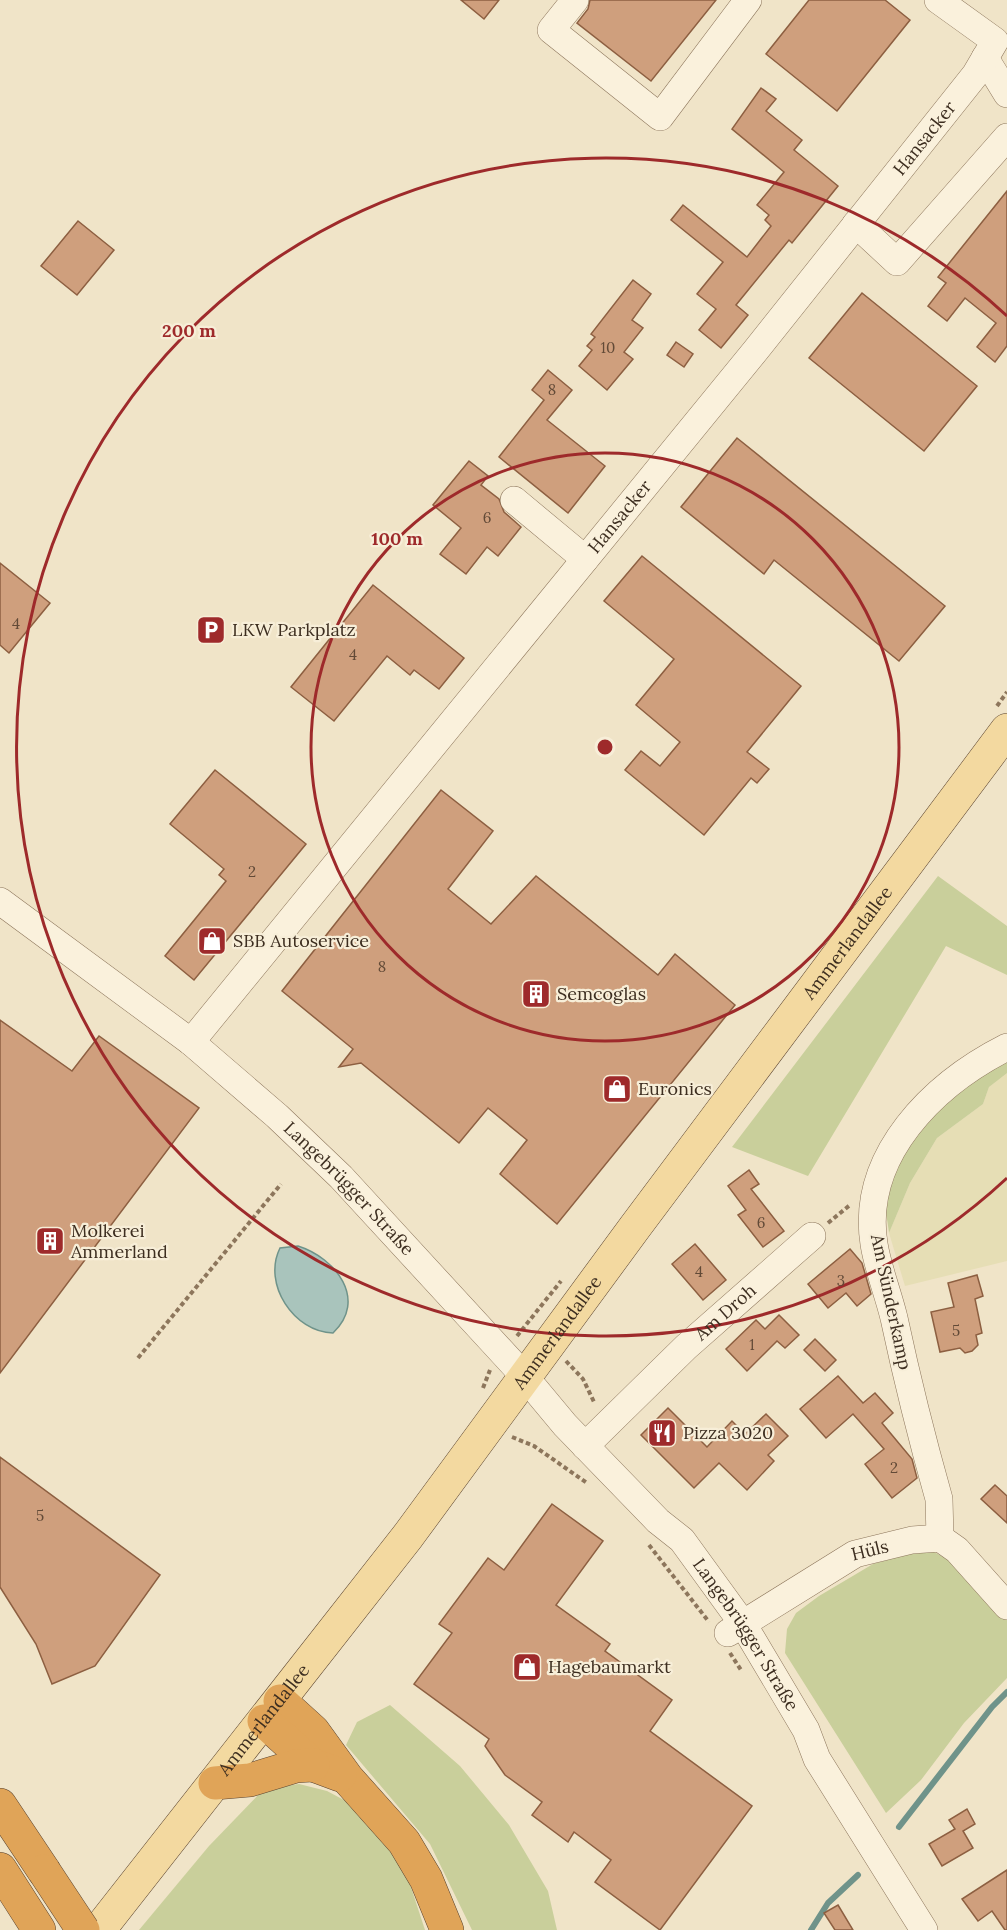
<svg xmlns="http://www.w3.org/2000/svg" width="1007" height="1930" font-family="Lora,serif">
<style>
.farmland{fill:#e6deb5}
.green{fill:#c9cf9b}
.water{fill:#a9c4bc;stroke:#6f938a;stroke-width:1.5}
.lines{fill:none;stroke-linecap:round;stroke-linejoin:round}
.stream{stroke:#6f938a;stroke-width:6}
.building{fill:#cf9f7d;stroke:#8d5f41;stroke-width:1.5}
.minor-casing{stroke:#8d765c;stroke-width:28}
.major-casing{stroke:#5b4430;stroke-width:34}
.highway-casing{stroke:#5b4430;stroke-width:34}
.path{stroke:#8d765c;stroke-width:4;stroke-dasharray:4.5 3;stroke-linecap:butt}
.minor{stroke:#faf1dc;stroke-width:27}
.major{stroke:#f3d9a0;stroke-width:33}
.highway{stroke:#e0a458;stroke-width:33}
.highway-bridge-casing{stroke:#5b4430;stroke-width:34;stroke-linecap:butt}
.highway-bridge{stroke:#e0a458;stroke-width:33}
.ring{fill:none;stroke:#9e2a2b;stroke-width:3}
.labels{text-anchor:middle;stroke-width:4.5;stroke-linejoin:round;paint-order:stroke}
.number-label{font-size:15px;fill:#624a37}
.street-label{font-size:18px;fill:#3d2e20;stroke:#f7eed8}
.poi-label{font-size:18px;fill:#3d2e20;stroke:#f7eed8;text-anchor:start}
.centre{fill:#9e2a2b;stroke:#f7eed8;stroke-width:3}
.ring-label{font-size:18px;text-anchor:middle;font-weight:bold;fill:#9e2a2b;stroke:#f7eed8;stroke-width:4.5;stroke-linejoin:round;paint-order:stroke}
</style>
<rect width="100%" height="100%" fill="#f0e4c8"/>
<!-- farmland -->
<polygon class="farmland" points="1005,1073 1007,1073 1007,1261 905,1286 889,1233 910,1183 937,1138 983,1104 989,1087"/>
<!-- green -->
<g class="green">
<polygon points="938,876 1007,926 1007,975 946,946 808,1176 732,1147"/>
<path d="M1007,1060V1073L989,1087L983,1104L937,1138L910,1183L889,1233C888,1222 884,1208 886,1197C895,1140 957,1085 1007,1060Z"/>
<polygon points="934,1552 959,1565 1007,1617 1007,1678 964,1723 921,1780 886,1813 785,1653 787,1629 796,1613 819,1596 873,1564 909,1554"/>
<polygon points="390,1705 460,1766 509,1825 548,1891 557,1930 472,1930 430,1844 346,1745 357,1722"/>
<polygon points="299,1784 327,1791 361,1809 405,1869 425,1930 139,1930 209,1846 264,1789"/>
</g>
<!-- water -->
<path class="water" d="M298,1246C336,1258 368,1300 333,1333C294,1332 262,1284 280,1248Z"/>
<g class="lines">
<!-- stream -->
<g class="stream">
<polyline points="899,1827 992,1707 1007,1692"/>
<polyline points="811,1930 828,1903 858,1875"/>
</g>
</g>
<!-- building -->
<g class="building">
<polygon points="461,0 499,0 484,19"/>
<polygon points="590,0 716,0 651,81 577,23 588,9"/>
<polygon points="809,0 885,0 910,20 837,111 766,54"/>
<polygon points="761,88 776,99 766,111 802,140 794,150 838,186 792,243 789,240 736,305 748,315 721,348 699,330 716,309 697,294 723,262 671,220 683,205 747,257 771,226 765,220 769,215 757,205 784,172 732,129"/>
<polygon points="1007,191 1007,346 995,362 977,347 996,323 965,298 947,321 928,306 946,283 938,277"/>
<polygon points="78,221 114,250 77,295 41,266"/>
<polygon points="633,280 651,294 632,320 643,328 624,352 633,359 607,390 579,366 592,350 587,346 595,337 591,334"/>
<polygon points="862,293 977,386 924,451 809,358"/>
<polygon points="676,342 693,354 684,367 667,355"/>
<polygon points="548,370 572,390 547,420 605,466 568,513 499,457 544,400 532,390"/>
<polygon points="737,438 945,606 899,661 774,560 764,574 681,507"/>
<polygon points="469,461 488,476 481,485 499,499 504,512 521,527 498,556 487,547 466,574 440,554 461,528 433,505"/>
<polygon points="642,556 801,686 747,752 769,769 757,783 751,778 704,835 625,770 641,751 660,766 680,742 636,705 674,659 604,601"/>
<polygon points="0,563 50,603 9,653 0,645"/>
<polygon points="373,585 464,658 439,689 414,670 410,675 387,656 334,721 291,687"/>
<polygon points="215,770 306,844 194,980 165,956 226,881 219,875 224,869 170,824"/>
<polygon points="441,790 493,831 448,889 491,924 536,876 658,975 675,954 735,1005 557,1224 500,1174 527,1140 488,1108 459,1143 361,1063 339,1067 353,1049 282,991"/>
<polygon points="0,1020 72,1071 99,1036 199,1108 0,1373"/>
<polygon points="749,1170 759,1184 751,1189 784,1231 763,1247 738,1215 746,1210 728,1186"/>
<polygon points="695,1244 726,1280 703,1300 672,1264"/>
<polygon points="850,1249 862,1263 871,1294 857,1306 846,1293 828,1308 808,1284"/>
<polygon points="977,1275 983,1296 975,1299 982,1333 976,1335 978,1345 972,1351 965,1353 960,1348 940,1352 931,1312 954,1307 948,1283"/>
<polygon points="779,1315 799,1335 785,1348 777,1341 747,1371 726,1349 756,1320 765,1329"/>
<polygon points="815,1339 836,1360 825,1371 804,1350"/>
<polygon points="838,1376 863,1403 875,1393 893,1413 882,1423 912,1459 917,1478 892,1498 865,1464 884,1449 853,1414 826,1438 800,1409"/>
<polygon points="668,1408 707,1447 732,1421 745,1434 766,1414 788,1436 768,1455 774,1461 747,1490 719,1463 694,1488 641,1435"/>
<polygon points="0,1457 160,1575 95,1666 52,1684 36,1644 0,1587"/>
<polygon points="995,1485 1007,1496 1007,1523 981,1499"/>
<polygon points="552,1504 603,1541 556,1605 610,1644 605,1651 672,1700 650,1731 752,1806 660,1930 595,1882 611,1860 574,1832 568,1842 532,1815 542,1802 505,1775 485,1746 489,1739 414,1684 452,1633 439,1624 488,1558 504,1570"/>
<polygon points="967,1809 975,1824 963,1831 973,1848 942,1866 929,1844 955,1829 949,1820"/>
<polygon points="1007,1870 1007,1930 1005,1930 992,1911 978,1921 962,1899"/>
<polygon points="838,1905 853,1930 835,1930 824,1913"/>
</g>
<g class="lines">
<!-- minor casing -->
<g class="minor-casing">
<g id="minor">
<polyline points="575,0 551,30 660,117 748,0"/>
<polyline points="985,58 1007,94"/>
<polyline points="856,224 897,262 1007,137"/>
<polyline points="514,500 585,559"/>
<path id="s1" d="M0,901L191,1042L277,1116L341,1177L525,1377L565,1425L658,1521L682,1540L743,1624L806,1730L817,1759L924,1930"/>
<path id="s2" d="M191,1042L756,350L975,75L995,41L938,0"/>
<path id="s3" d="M585,1446L686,1347L812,1236"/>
<path d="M940,1538L939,1499C922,1439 907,1379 894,1318C888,1293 878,1269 874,1244C860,1155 934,1084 1007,1047"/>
<path id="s4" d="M728,1633L855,1554L912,1540L940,1538L957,1550L1007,1606"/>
</g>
</g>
<!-- major casing -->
<g class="major-casing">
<g id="major">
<path id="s5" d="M99,1930L408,1536L635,1227L1007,730"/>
</g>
</g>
<!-- highway casing -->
<g class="highway-casing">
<g id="highway">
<polyline points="280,1701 313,1731 347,1778 404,1842 426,1879 447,1930"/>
<polyline points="264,1721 313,1765 340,1775"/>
<polyline points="215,1783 250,1780 296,1766 313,1765"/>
<polyline points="0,1805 44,1871"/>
<polyline points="0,1869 39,1930"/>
</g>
</g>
<!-- path -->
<g class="path">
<polyline points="997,706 1007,692"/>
<polyline points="828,1223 850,1205"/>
<polyline points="517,1336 561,1281"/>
<polyline points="138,1358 281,1184"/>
<polyline points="566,1361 583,1379 595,1404"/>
<polyline points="483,1388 490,1370"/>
<polyline points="512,1437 534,1446 587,1483"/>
<polyline points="649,1545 709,1622"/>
<polyline points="730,1653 741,1670"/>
</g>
<!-- minor -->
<use href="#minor" class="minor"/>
<!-- major -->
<use href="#major" class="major"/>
<!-- highway -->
<use href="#highway" class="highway"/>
<!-- highway-bridge casing -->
<g class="highway-bridge-casing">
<polyline id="highway-bridge" points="44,1871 83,1930"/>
</g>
<!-- highway-bridge -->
<use href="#highway-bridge" class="highway-bridge"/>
</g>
<!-- distance rings -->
<g class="ring">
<circle cx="605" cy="747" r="294"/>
<path d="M1007 1178A589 589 0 1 1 1007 316"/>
</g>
<!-- icons -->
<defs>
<g id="parking-square" transform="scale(1.5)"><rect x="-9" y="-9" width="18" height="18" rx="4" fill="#9e2a2b" stroke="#f7eed8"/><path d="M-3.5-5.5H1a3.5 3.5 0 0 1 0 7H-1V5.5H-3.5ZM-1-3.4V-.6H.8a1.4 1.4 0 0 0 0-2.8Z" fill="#fff"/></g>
<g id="shop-square" transform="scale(1.5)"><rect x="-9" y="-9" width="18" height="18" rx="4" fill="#9e2a2b" stroke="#f7eed8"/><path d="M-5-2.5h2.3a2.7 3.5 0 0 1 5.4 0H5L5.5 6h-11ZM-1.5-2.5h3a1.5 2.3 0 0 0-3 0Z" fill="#fff"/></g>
<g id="building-square" transform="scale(1.5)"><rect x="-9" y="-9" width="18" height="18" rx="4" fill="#9e2a2b" stroke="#f7eed8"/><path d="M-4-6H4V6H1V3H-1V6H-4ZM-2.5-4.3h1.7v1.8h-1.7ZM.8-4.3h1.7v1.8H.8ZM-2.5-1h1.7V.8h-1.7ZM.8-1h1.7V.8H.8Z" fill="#fff"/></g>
<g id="restaurant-square" transform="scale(1.5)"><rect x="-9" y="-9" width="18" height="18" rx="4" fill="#9e2a2b" stroke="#f7eed8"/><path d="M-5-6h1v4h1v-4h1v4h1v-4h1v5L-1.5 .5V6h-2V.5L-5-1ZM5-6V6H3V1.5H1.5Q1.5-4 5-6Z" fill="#fff"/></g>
</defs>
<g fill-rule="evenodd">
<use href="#parking-square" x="211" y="630"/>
<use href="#shop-square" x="212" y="941"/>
<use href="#building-square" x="536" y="994"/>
<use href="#shop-square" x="617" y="1089"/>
<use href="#building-square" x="50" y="1241"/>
<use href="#restaurant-square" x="662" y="1433"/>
<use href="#shop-square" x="527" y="1667"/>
</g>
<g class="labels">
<!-- number labels -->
<g class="number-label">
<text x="608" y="353">10</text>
<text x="552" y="395">8</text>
<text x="487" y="523">6</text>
<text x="16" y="629">4</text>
<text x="353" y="660">4</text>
<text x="252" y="877">2</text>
<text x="382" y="972">8</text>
<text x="761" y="1228">6</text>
<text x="699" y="1277">4</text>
<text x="841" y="1286">3</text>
<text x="956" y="1336">5</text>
<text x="752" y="1350">1</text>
<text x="894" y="1473">2</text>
<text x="40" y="1521">5</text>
</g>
<!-- street labels -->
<g class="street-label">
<text dy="6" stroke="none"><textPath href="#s2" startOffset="1164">Hansacker</textPath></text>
<text dy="6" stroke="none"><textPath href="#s2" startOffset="678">Hansacker</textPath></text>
<text dy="6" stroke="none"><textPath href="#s5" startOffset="1239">Ammerlandallee</textPath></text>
<text dy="6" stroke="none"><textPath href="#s1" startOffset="453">Langebrügger Straße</textPath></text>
<text transform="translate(891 1302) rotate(78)" y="6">Am Sünderkamp</text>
<text dy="6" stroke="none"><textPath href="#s3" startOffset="194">Am Droh</textPath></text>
<text dy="6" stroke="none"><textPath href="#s5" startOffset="753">Ammerlandallee</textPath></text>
<text dy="6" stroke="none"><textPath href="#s4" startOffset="165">Hüls</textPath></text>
<text dy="6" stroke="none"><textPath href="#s1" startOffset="1052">Langebrügger Straße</textPath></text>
<text dy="6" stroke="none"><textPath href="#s5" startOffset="267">Ammerlandallee</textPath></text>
</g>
<!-- poi labels -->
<g class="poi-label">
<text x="232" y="636">LKW Parkplatz</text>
<text x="233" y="947">SBB Autoservice</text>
<text x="557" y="1000">Semcoglas</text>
<text x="638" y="1095">Euronics</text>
<text x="71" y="1237">Molkerei<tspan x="71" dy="21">Ammerland</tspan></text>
<text x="683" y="1439">Pizza 3020</text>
<text x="548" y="1673">Hagebaumarkt</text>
</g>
</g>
<circle cx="605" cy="747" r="9" class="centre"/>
<g class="ring-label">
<text x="189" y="337">200 m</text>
<text x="397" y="545">100 m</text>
</g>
</svg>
